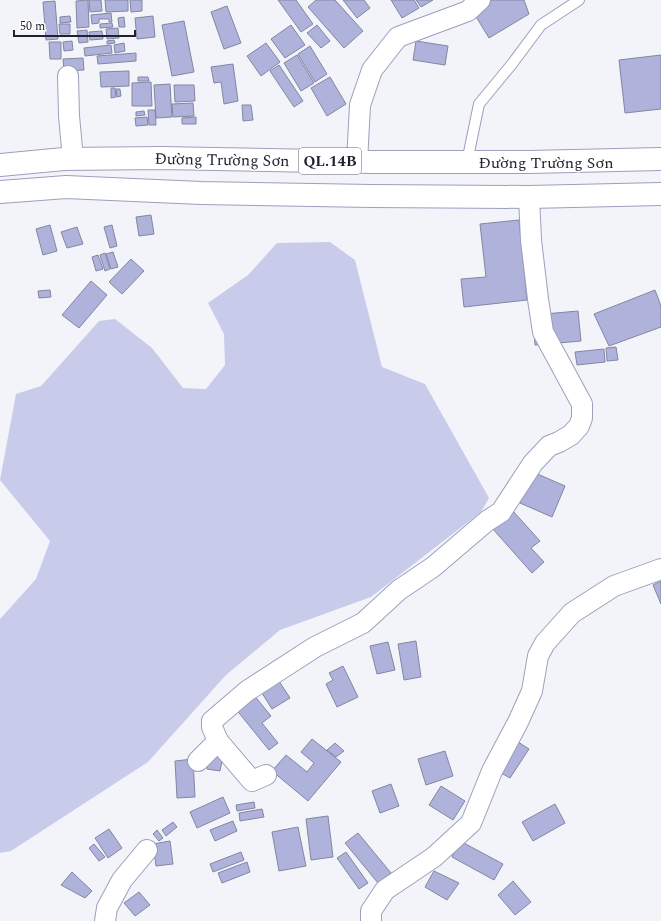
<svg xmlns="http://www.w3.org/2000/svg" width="661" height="921" font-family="Spectral,serif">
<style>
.green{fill:#c9cbeb}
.building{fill:#afb2db;stroke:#8386a2}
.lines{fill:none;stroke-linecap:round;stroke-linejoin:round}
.lane-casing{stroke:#9c9fbd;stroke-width:12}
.street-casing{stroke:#9c9fbd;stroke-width:22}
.highway-casing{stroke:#9c9fbd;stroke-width:24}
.lane{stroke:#fff;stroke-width:10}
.street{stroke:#fff;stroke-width:20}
.highway{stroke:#fff;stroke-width:22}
.labels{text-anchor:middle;stroke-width:3;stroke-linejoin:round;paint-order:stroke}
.shield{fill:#fff;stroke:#64646d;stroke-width:1}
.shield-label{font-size:15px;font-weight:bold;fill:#21222e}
.street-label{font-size:16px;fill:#21222e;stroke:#fff}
</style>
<rect width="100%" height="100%" fill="#f3f4fa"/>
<!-- green -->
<polygon class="green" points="330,242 355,260 382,367 425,384 489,498 481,512 371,597 280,630 226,675 148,762 11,851 0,853 0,619 36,579 50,541 0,480 16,394 41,386 99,321 115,319 152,348 183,388 206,389 225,365 224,334 208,303 248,275 277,243"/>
<!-- building -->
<g class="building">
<polygon points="88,0 89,27 77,28 76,1"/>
<polygon points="89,0 101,0 102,11 90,12"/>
<polygon points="105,0 128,0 128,11 106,12"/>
<polygon points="130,0 142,0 142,11 131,12"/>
<polygon points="278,0 296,0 313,24 301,32"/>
<polygon points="316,0 335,0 363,31 344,48 308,7"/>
<polygon points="343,0 364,0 370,8 357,18"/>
<polygon points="391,0 414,0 419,8 402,18"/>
<polygon points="416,0 433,0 421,7"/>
<polygon points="491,0 524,0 529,14 489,38 475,15"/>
<polygon points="55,1 58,39 46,40 43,2"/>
<polygon points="227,6 241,43 224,49 211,12"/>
<polygon points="111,13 112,22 109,22 109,19 99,19 99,23 92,24 91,15"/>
<polygon points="70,16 71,22 60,23 60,17"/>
<polygon points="153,16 155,37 137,39 135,18"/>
<polygon points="124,17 125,27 119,27 118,18"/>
<polygon points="184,21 194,72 172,76 162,25"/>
<polygon points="112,23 113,27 100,28 100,24"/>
<polygon points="59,24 70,24 70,34 60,34"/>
<polygon points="291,25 305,45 285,58 271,39"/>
<polygon points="317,25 330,41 321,48 307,33"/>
<polygon points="118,28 119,38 107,39 106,29"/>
<polygon points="87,30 88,42 79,43 77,31"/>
<polygon points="102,31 103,39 90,40 89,32"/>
<polygon points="114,40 115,43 107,44 107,41"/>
<polygon points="72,41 73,50 64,51 63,42"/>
<polygon points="416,41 448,46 445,65 413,60"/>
<polygon points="49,42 61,42 61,59 50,59"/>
<polygon points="124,43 125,51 115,53 114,45"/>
<polygon points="266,43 280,62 261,76 247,56"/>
<polygon points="111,45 112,53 85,56 84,48"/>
<polygon points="310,46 327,74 315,82 298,54"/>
<polygon points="136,53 136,61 98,64 97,56"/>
<polygon points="297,55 314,83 301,91 284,63"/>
<polygon points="661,55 661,109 625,113 619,60"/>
<polygon points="83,58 84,70 64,71 63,59"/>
<polygon points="233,64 238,101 224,104 221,82 214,83 211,67"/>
<polygon points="279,65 303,101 294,107 270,71"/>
<polygon points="129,71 129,86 101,87 100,72"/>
<polygon points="138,77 148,77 149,81 138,81"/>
<polygon points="330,77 346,104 327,116 311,88"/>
<polygon points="151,82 152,106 132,106 132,83"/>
<polygon points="170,84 172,117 156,118 154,85"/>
<polygon points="174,85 194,85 195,101 175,102"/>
<polygon points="111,88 115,88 116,97 111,98"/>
<polygon points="116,89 120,89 121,96 117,97"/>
<polygon points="193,103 194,116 173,117 172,104"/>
<polygon points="242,105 251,105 253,120 243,121"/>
<polygon points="148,110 155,110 156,125 149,125"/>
<polygon points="144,111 145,115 136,116 136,112"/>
<polygon points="147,117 148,125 136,126 135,118"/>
<polygon points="196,117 196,124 182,124 182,118"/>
<polygon points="151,215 154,234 139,236 136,217"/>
<polygon points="519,220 527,300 464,307 461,279 486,277 480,224"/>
<polygon points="50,225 57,251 43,255 36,229"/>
<polygon points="112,225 117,246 110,248 104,227"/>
<polygon points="77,227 83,244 67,248 61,232"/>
<polygon points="113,252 118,267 111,269 106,254"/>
<polygon points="105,253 110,269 105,271 100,255"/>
<polygon points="98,255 103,269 96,271 92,257"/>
<polygon points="131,259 144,271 122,294 109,282"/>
<polygon points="91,281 107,295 79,328 62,315"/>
<polygon points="50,290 51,297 39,298 38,291"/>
<polygon points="655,290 661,306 661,327 609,346 594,314"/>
<polygon points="578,311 581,341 535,345 533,315"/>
<polygon points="616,347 618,360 607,361 606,348"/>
<polygon points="604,349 605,362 577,365 575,352"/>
<polygon points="533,472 565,486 552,517 520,503"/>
<polygon points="512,510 540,541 531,548 544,562 532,573 492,528"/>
<polygon points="661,581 661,604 653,585"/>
<polygon points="416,641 421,677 404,680 398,644"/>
<polygon points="388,642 395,670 377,674 370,646"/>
<polygon points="343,666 358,697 337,707 326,684 333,680 329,673"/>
<polygon points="279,681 290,698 272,709 262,693"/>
<polygon points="253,694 271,716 262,723 278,743 269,750 235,708"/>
<polygon points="312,739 341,762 308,801 272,771 286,755 307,772 314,763 301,752"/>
<polygon points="515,740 529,749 510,778 496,770"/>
<polygon points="335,743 344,751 336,757 327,750"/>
<polygon points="445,751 453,776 426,785 418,759"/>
<polygon points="209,754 223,756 220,771 207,769"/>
<polygon points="193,759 195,797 177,798 175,761"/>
<polygon points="391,784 399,806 380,813 372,791"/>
<polygon points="441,786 465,801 453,820 429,805"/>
<polygon points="223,797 230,813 197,828 190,812"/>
<polygon points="254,802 255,808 237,811 236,805"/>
<polygon points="555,804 565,823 533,841 522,822"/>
<polygon points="262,809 264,817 240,821 239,813"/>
<polygon points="328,816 333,857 311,860 306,819"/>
<polygon points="233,821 237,831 215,841 210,830"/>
<polygon points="173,822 177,827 166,836 162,830"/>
<polygon points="298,827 306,866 279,871 272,832"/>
<polygon points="109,829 122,848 108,858 95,838"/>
<polygon points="157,830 163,838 159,841 153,834"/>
<polygon points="358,833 391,873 378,883 345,843"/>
<polygon points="170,841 173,864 156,866 153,844"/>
<polygon points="460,841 503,864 494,880 452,857"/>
<polygon points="94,844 105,857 99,861 89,848"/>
<polygon points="241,852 244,860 213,872 210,864"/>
<polygon points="346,852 368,883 359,889 337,858"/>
<polygon points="247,862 250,872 222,883 218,873"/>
<polygon points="434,871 459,883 447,900 425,887"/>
<polygon points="72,872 92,891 85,898 61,885"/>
<polygon points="513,881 531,902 515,915 498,895"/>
<polygon points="139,892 150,905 135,916 124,903"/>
</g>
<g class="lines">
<!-- lane casing -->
<g class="lane-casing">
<polyline id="lane" points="467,162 479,104 512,64 541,25 579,0"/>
</g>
<!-- street casing -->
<g class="street-casing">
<g id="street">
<polyline points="68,76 69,116 73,159"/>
<polyline points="357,162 360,105 372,70 398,37 468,11 480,0"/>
<polyline points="218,741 212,727 212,721 247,691 315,647 363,623 399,590 433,567 487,521 501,512 533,463 549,446 559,442 571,435 579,426 582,418 582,404 543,332 538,299 531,240 529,197"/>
<polyline points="198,761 218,741 252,781 266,775"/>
<polyline points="105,921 107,908 122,880 147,850"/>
<polyline points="371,921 371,911 385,890 434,857 471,823 492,771 518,722 532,691 538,656 545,643 572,613 614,586 661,569"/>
</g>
</g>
<!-- highway casing -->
<g class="highway-casing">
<g id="highway">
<polyline points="0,165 64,159 161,158 373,162 529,162 661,159"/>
<polyline points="0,192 66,187 201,193 372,196 529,197 661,194"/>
</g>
</g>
<!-- lane -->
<use href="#lane" class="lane"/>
<!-- street -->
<use href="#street" class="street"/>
<!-- highway -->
<use href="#highway" class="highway"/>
</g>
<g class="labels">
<!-- shield labels -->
<rect class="shield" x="299" y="148" width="62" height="26" rx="3"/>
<g class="shield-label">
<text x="330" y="166">QL.14B</text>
</g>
<!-- street labels -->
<g class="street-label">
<text transform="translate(222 159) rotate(1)" y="6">Đường Trường Sơn</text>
<text x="546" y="168">Đường Trường Sơn</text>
</g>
</g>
<!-- scale -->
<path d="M14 30v6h121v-6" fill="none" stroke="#21222e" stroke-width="2"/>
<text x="20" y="30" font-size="12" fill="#21222e" stroke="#ffffff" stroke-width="3" paint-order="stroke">50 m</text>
</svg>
